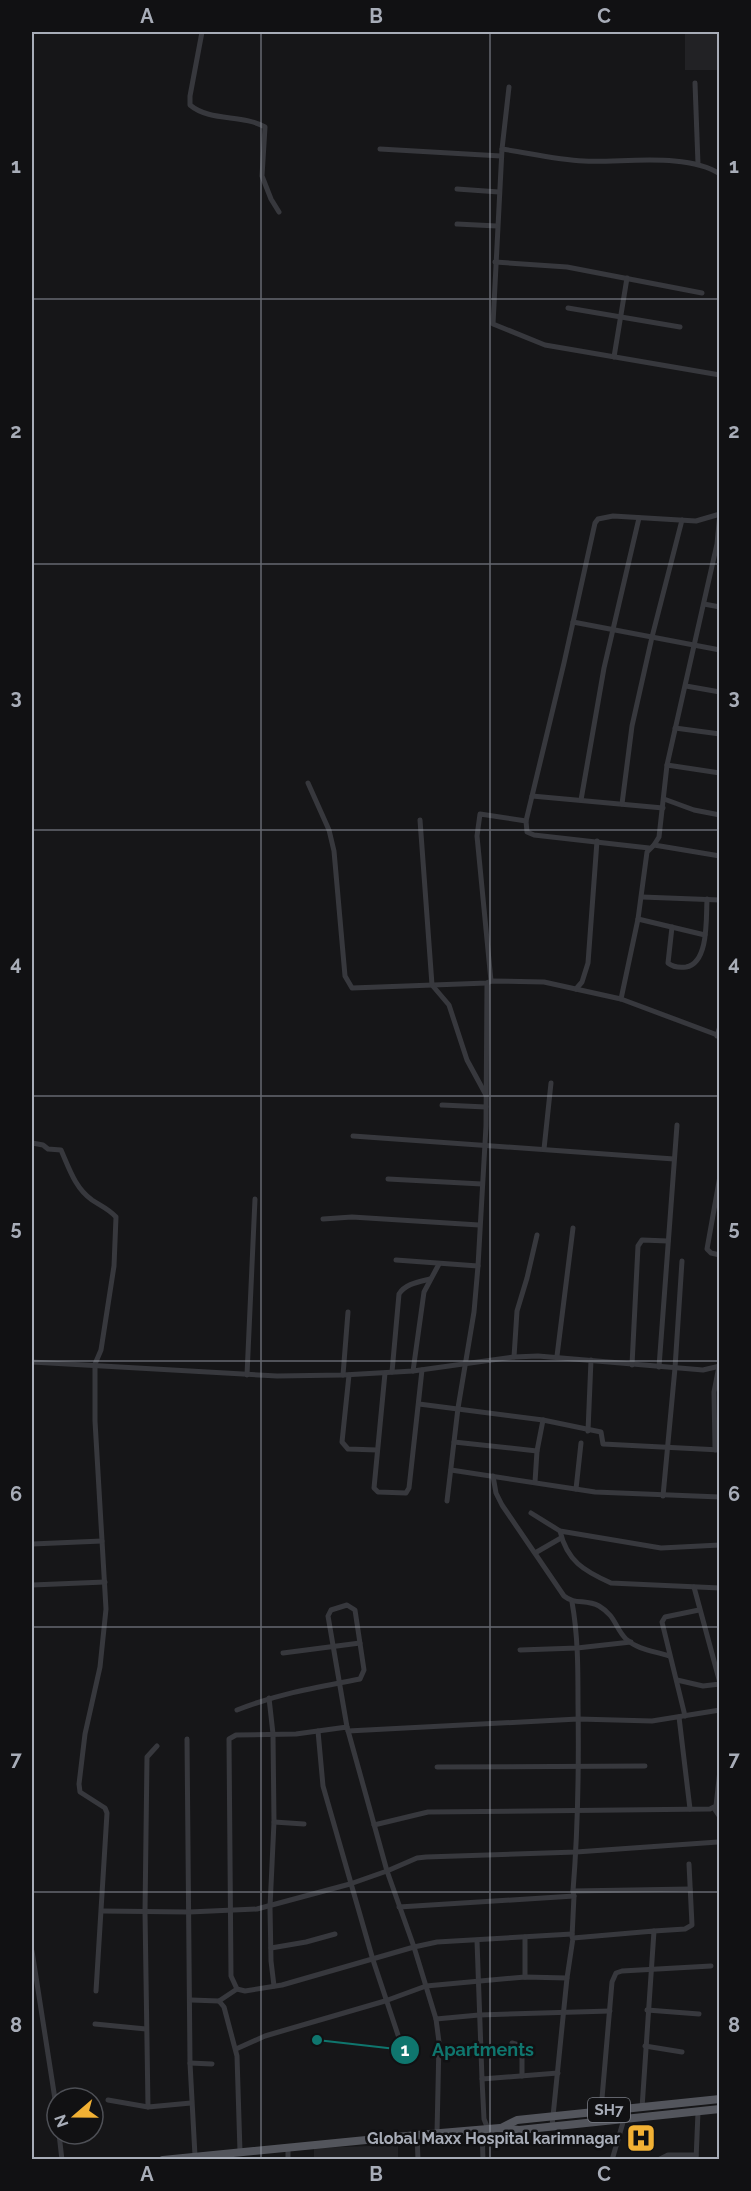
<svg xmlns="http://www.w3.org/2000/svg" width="751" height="2191" font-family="Raleway,sans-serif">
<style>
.built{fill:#222225}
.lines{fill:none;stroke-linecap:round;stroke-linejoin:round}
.minor{stroke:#37383d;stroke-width:5}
.primary{stroke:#53555c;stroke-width:8}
.grid{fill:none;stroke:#a8adb8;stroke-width:1.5;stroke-opacity:0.55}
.labels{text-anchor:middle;stroke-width:5;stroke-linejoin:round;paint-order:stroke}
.shield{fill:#111113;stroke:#7b7e86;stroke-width:1.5}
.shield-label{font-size:15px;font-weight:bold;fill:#a8adb8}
.poi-label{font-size:16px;font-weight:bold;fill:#a8adb8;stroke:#111113;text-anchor:end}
.leader{fill:none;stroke:#0f766e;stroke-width:2}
.callout-dot{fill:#0f766e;stroke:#111113;stroke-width:2}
.mark-label{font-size:18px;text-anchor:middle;font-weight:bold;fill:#fff}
.callout-label{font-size:18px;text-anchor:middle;font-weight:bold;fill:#0f766e;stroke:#111113;stroke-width:5;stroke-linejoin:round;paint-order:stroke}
.neatline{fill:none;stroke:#a8adb8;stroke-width:2}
.grid-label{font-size:20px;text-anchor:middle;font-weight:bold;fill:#a8adb8}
</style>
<rect width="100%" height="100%" fill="#161618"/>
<!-- built -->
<g class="built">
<rect x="685" y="32" width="34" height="38"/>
<polygon points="398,2145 398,2159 314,2159 314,2148"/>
</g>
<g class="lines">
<!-- minor -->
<g class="minor">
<path d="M202,32L190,96V105C210,122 243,114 265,127L262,176L271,199L279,212"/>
<polyline points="695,83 698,164"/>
<polyline points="509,87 502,149 493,324 545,345 720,375"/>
<polyline points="380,149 501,156"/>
<path d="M502,149C529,153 556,160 584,161C622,163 687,152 720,174"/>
<polyline points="457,189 499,192"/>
<polyline points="457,224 497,226"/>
<polyline points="495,262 567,267 702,293"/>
<polyline points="568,308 680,327"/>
<polyline points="614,357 627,278"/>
<polyline points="704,604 720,607"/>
<polyline points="573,622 720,650"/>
<polyline points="686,686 720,692"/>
<polyline points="675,728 720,734"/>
<polyline points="667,765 717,544 720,513"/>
<polyline points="308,783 329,830 334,851 345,976 352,988 487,983 491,981 544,982 621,999 720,1036"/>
<polyline points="532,796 663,808"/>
<polyline points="664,799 694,810 720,815"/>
<polyline points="581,800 604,668 639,518"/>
<polyline points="622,804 632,726 652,637 682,520"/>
<polyline points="420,820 432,985 449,1005 467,1060 486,1095"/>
<polyline points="654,845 720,856"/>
<polyline points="649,848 534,835 527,832 526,821 564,663 595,523 598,519 613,516 696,521 720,514"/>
<polyline points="642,897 720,900"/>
<polyline points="638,919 705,935"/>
<path d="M672,927L668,963C673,967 679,968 686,967C709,963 706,918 707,899"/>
<polyline points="491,981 477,836 480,814 526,821"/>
<polyline points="576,989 582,982 588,963 597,841"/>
<polyline points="621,999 638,919 647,852 654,845 659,837 667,765 720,773"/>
<polyline points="717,1036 720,1026"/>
<polyline points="442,1105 486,1107"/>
<polyline points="353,1136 674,1159"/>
<path d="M32,1143L43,1145L48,1149L61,1150C69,1168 75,1188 92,1200C101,1206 109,1209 116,1217L114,1266L101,1350L95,1364V1421L106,1609L100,1667L85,1734L79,1784L80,1792L105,1808L107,1813L96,1991"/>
<polyline points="544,1149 551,1083"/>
<polyline points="720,1176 707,1249 711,1253 720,1255"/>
<polyline points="388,1179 482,1184"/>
<polyline points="323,1219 352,1217 479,1225"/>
<polyline points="396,1260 478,1266"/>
<polyline points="557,1356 573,1228"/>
<polyline points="514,1357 517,1311 527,1278 537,1235"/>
<polyline points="32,1362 277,1376 343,1375 413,1371 514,1357 538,1356 703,1370 720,1366"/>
<polyline points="632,1365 638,1246 642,1240 668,1241"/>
<polyline points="659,1367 677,1125"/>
<polyline points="413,1371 424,1292 439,1264"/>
<path d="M392,1372L399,1294C405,1284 418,1282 430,1279"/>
<polyline points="385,1373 374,1488 378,1492 406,1493 409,1488 422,1370"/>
<polyline points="247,1375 255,1199"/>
<polyline points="343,1375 348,1312"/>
<polyline points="349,1375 342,1442 348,1449 377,1450"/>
<polyline points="419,1404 543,1420 601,1432 603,1444 720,1450"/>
<polyline points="588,1431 591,1360"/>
<polyline points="454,1442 537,1451"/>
<polyline points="715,1450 714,1392 720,1361"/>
<polyline points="451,1470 595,1492 720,1497"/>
<path d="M493,1476L496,1493L502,1505L564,1596C575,1605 586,1599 599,1606C616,1616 615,1628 626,1639C638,1650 654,1651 669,1656"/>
<polyline points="535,1482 537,1451 543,1420"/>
<polyline points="576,1489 581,1443"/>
<polyline points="663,1496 675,1368 682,1261"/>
<polyline points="447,1501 458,1408 474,1312 478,1266 486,1126 487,983"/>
<polyline points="531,1513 560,1531 661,1548 720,1545"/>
<path d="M560,1531C567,1561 584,1571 611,1583L720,1588"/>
<polyline points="32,1544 102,1541"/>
<polyline points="535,1553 561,1538"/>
<polyline points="32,1585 105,1582"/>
<polyline points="694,1587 720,1683"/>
<path d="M572,1602C578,1635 578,1669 578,1703C579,1766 578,1829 573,1891L574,1896L572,1937"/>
<polyline points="520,1650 577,1648 631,1642"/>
<polyline points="283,1653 360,1643"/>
<polyline points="677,1680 703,1686 720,1684"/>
<polyline points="269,1698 273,1734 274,1822 270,1907 271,1961 274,1986"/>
<path d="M237,1710C277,1694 318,1687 360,1679L364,1670L355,1610L347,1605L331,1610L328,1616L347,1727"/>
<polyline points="685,1716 662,1622 665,1617 699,1610"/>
<polyline points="679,1717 690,1809"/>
<polyline points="318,1731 323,1786 373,1960 399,2038"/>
<polyline points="348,1731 578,1719 652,1721 720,1710"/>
<polyline points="187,1739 190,2063 195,2156"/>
<polyline points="437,1767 645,1766"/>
<polyline points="714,1808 720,1817"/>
<polyline points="274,1822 304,1824"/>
<polyline points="374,1825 428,1812 710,1809 716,1806 720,1770"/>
<polyline points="573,1891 690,1889"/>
<polyline points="399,1907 574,1896"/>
<polyline points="102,1911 189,1912 257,1909 350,1884 387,1871 417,1858 426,1857 576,1852 718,1842"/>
<polyline points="654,1931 685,1929 692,1925 689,1864"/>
<polyline points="572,1934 437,1942 414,1947 282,1985 245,1991 237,1989 231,1976 229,1739 236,1735 296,1734 347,1727 387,1871 414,1947 436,2019 479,2015 610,2011"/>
<polyline points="525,1937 525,1977"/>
<polyline points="477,1941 482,2079 558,2073"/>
<polyline points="271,1948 306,1942 335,1934"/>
<polyline points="32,1951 57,2112"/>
<polyline points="191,2000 219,2001 224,2007 237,2056 240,2152"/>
<polyline points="219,2001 237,1989"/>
<polyline points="647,2010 699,2014"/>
<polyline points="436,2019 439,2042 437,2133"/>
<polyline points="95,2024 146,2029"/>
<polyline points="512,2043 522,2046 522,2076"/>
<polyline points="645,2046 682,2052"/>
<polyline points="236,2049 265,2036 385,2001 426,1986 525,1977 567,1978"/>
<polyline points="190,2063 212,2064"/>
<polyline points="482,2079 484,2119 488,2129"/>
<polyline points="108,2100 148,2107 191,2103"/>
<polyline points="148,2107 145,1912 147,1757 157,1746"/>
<polyline points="601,2110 612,1982 616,1973 622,1971 711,1966"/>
<polyline points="552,2126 567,1978 573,1938 654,1931 642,2108"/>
<polyline points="482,2130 483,2160"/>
<polyline points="59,2134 62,2160"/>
<polyline points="417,2135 418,2160"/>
<polyline points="288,2160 288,2147"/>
<polyline points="612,2160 624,2119"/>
<polyline points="658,2160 668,2155 696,2155"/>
<polyline points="696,2160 698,2112"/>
</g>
<!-- primary -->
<g class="primary">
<polyline points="501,2128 517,2120 720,2099"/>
<polyline points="163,2160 417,2135 500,2128 519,2130 720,2109"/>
</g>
</g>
<!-- grid -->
<path class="grid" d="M261,32V2160M490,32V2160M32,299H720M32,564H720M32,830H720M32,1096H720M32,1361H720M32,1627H720M32,1892H720"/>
<!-- icons -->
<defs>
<g id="hospital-square" transform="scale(1.5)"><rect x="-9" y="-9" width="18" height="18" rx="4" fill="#f2b134" stroke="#111113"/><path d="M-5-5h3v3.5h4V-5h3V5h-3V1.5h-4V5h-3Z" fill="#111"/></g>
</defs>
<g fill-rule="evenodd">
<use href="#hospital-square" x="641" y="2138"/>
</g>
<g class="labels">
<!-- shield labels -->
<rect class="shield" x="588" y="2098" width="42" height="24" rx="4.5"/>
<g class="shield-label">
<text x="609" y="2115">SH7</text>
</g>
<!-- poi labels -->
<g class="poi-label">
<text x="620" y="2144">Global Maxx Hospital karimnagar</text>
</g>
</g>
<!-- callouts -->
<path class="leader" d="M317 2040L405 2050"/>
<g class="callout-dot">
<circle cx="317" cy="2040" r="6"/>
<circle cx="405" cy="2050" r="15"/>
</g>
<g class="mark-label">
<text x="405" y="2056">1</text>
</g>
<g class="callout-label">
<text x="483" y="2056">Apartments</text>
</g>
<!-- border -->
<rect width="751" height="2191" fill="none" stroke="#111113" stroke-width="66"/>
<!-- north arrow -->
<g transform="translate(75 2116) rotate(250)"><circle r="28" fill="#111113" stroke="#4d4f55" stroke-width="1.5"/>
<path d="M0-4.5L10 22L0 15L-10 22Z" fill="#f2b134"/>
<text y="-9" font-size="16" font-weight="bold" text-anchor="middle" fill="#a8adb8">N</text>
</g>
<rect x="33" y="33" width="685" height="2125" class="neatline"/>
<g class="grid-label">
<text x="147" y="23">A</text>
<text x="376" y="23">B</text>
<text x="604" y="23">C</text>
<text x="16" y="173">1</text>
<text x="734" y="173">1</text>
<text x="16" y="438">2</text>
<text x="734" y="438">2</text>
<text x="16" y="704">3</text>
<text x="734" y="704">3</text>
<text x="16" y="970">4</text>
<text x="734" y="970">4</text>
<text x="16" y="1235">5</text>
<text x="734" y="1235">5</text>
<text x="16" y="1501">6</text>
<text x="734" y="1501">6</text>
<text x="16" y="1766">7</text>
<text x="734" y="1766">7</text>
<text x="16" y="2032">8</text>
<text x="734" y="2032">8</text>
<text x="147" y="2181">A</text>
<text x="376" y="2181">B</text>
<text x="604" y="2181">C</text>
</g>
</svg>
